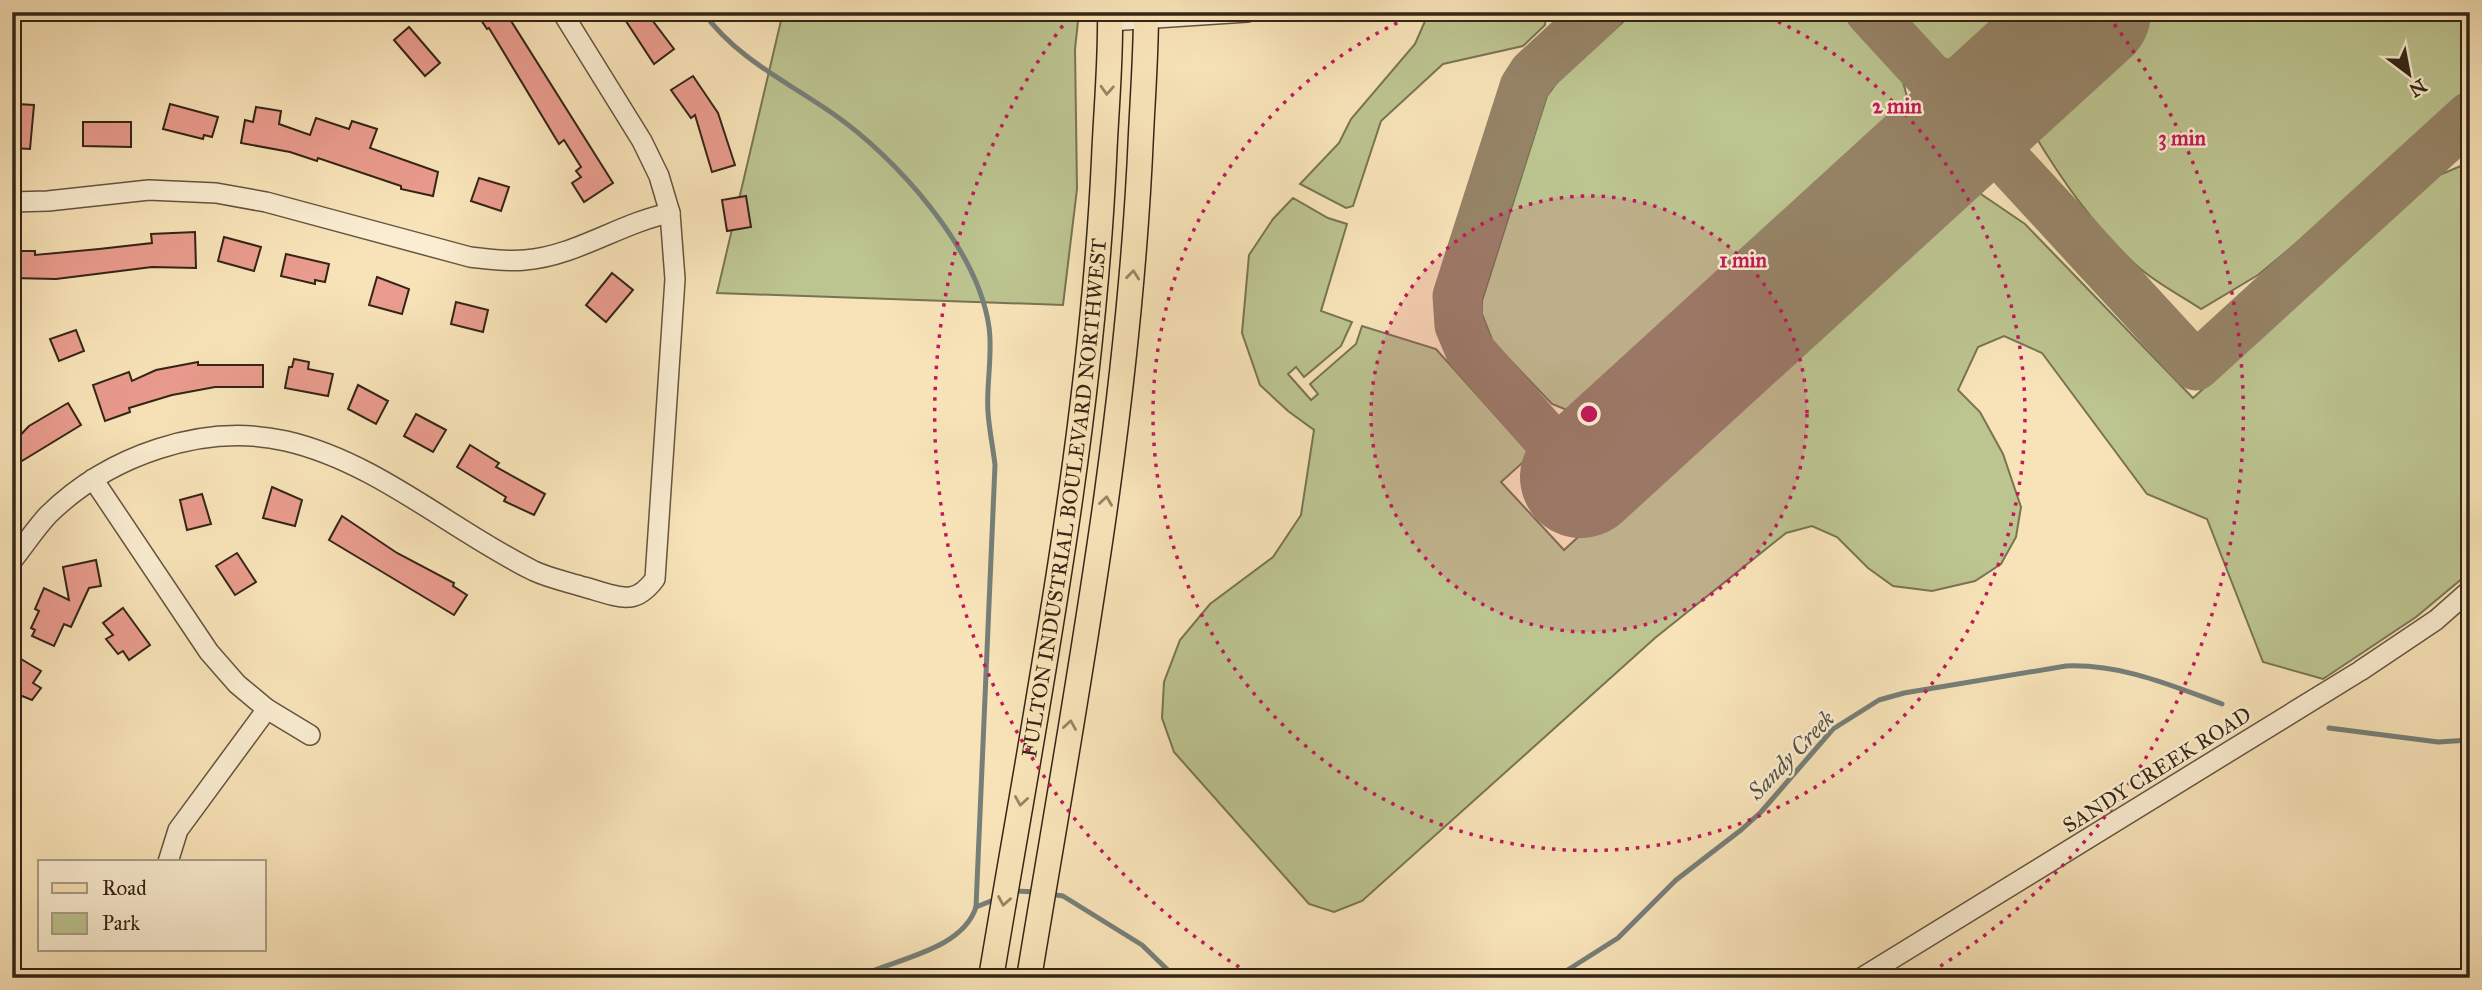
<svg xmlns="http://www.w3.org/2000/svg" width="2482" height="990" font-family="'IM FELL Great Primer',serif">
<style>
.green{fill:#bcc490;stroke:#787453;stroke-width:2}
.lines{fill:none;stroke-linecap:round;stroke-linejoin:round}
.stream{stroke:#767f78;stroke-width:5}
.taxiway{stroke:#968467;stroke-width:49}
.runway{stroke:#968467;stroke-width:122}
.building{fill:#ea9c8e;stroke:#342516;stroke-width:2}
.minor-casing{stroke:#65543e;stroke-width:22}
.major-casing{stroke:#342516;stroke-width:27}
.minor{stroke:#faedd1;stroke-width:19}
.major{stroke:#f8e3b8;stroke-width:24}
.oneway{stroke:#968467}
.ring{fill:none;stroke:#c2185b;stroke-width:3.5;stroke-dasharray:3.5 7}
.labels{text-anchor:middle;stroke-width:5;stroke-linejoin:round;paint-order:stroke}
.street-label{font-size:21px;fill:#342516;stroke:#faedd1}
.water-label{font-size:23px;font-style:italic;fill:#555247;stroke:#faedd1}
.centre{fill:#c2185b;stroke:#faedd1;stroke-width:3.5}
.ring-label{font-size:21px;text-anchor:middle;font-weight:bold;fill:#c2185b;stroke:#faedd1;stroke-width:5;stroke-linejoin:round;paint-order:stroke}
</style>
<rect width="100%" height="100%" fill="#f8e3b8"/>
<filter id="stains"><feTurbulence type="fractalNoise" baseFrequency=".00286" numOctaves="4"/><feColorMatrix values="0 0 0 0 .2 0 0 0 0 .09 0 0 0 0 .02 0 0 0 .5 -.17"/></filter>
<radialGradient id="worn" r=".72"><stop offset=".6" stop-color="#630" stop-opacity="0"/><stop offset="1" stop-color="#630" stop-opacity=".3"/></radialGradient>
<!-- green -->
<g class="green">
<polygon points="783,12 1079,12 1075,49 1077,189 1063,305 717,293"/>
<polygon points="1426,12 1546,13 1545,25 1523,46 1443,64 1381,121 1353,206 1346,208 1300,184 1339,143 1351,119 1415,44 1426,19"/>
<polygon points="1634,12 1840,12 1903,82 1909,104 1906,121 1589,408 1567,410 1552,404 1493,342 1482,314 1482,301 1547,96 1559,80"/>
<path d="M1897,12H2025C2001,34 1969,78 1934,53C1921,43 1909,25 1897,12Z"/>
<path d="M2149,12H2470V91L2369,183L2258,275L2201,309C2180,295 2156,283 2137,266C2093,225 2062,181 2031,129L2040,112Z"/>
<polygon points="2470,162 2470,572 2416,617 2323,679 2263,662 2207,519 2147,494 2042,353 2004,336 1978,347 1958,390 1980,412 2003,454 2021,507 2016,537 2001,564 1975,581 1932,591 1893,586 1868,568 1837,537 1812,526 1786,533 1655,638 1362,901 1334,912 1309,904 1174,752 1162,718 1164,682 1180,640 1210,604 1273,557 1301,515 1314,430 1288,411 1260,385 1242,333 1249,255 1273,219 1293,198 1328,218 1347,224 1321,311 1352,322 1341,346 1304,377 1296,367 1288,374 1311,400 1318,394 1310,384 1356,344 1362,326 1436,349 1531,455 1501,482 1564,550 1955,189 1972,188 2025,224 2193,398 2437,176"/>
</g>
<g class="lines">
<!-- stream -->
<g class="stream">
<path d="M703,12C737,59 786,81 832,113C896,157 978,249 989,327C993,355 986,384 988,412C989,429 993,447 995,465L976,907C962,951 893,959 856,978"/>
<polyline points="2329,728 2438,742 2470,740"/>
<polyline points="1015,891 1036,892"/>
<polyline points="1049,894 1063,896 1142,945 1176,978"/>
<polyline points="976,907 996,899"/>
<path d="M1555,978L1618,938L1676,880L1741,830L1761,812L1833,729L1879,700L1904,693L2066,666C2122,664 2170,685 2222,704"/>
</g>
<!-- taxiway -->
<g class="taxiway">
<polyline points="1870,12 2196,366 2470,116"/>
<path d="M1941,89C1960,104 1980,103 2001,94L1991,130L2002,155C1978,143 1959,143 1935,154C1949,130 1955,115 1941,89Z"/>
<polyline points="1581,477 1469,349 1459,325 1457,296 1524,87 1533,73 1599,12"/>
</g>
<!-- runway -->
<polyline class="runway" points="1581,477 2090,12"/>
</g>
<!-- building -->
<g class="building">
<polygon points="480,12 514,12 508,16 613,183 584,202 572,183 581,177 576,171 581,167 564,140 559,144 489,28 487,29 479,17"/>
<polygon points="620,12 646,12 674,49 654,64"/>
<polygon points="409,27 440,63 425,76 394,40"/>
<polygon points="693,76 718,113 735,165 712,172 695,115 691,118 671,90"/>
<polygon points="17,104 34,105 30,149 12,148 12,109 17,109"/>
<polygon points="170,104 218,117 212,137 204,135 203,139 163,129"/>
<polygon points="256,107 281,111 279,124 310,135 316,118 349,129 352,121 377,129 370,148 438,172 433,196 401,189 401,186 318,158 317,161 290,152 241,143 245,120 253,122"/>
<polygon points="83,122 131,122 131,147 83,146"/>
<polygon points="479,178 509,187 501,211 471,201"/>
<polygon points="746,196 751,227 727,231 722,200"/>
<polygon points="195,232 196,268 152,267 56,279 12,278 12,251 35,251 35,255 99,249 152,243 151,234"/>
<polygon points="224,237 261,247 254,271 218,261"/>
<polygon points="286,254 329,264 325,282 315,280 315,284 281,276"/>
<polygon points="612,273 633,290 606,322 586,305"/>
<polygon points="377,277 409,289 402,314 369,305"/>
<polygon points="456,302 488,310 483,332 451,324"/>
<polygon points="76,330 84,351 59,361 50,339"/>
<polygon points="294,359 309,362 308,369 333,374 328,396 285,388 289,367 292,367"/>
<polygon points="198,362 198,365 263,365 263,387 215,387 172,395 129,408 130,412 105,421 93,385 129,372 132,381 156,370"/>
<polygon points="358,385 388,401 376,424 348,409"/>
<polygon points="68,403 81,425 12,467 12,444 29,426"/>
<polygon points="416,414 446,430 433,452 404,436"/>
<polygon points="470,445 499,463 496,467 545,494 534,515 504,501 506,497 457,467"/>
<polygon points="272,487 302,500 295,526 263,518"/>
<polygon points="202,494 211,524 187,530 180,500"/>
<polygon points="342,516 397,553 454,583 453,586 467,595 454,615 329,540"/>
<polygon points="237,553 256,582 235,595 216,566"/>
<polygon points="96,560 101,586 89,588 71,627 64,624 54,646 32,636 35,630 31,628 39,611 35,609 44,588 69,600 63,567"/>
<polygon points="123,608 150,645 129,660 123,651 118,654 106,639 113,635 103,623"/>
<polygon points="21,659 41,671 33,683 41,688 32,700 12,692 12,672"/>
</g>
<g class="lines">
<!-- minor casing -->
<g class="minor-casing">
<g id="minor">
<polyline points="1110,21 1247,12"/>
<path d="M12,202L48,201L149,190L216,193L266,202L470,257C488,259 506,262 525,260C576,256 620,223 670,213"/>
<polyline points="93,479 209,652 237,684 267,709 310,735"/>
<path d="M12,561C24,546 35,529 48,515C108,456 203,422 286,441C377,462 451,530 534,571C549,578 568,582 584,587C596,590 618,599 630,597C641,596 649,587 655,579L675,279L670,213L659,176L642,141L562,12"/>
<polyline points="168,862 178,830 267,709"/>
<polyline points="1861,978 2360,671 2436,620 2470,590"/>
</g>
</g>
<!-- major casing -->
<g class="major-casing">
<g id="major">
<path id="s1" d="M991,978C1036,707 1091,435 1104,160C1106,111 1111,61 1110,12"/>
<path d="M1029,978C1075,698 1129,418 1141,134C1143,93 1146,53 1146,12"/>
</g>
</g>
<!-- minor -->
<use href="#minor" class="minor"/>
<!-- major -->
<use href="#major" class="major"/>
</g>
<!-- one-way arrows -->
<defs><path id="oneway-chevron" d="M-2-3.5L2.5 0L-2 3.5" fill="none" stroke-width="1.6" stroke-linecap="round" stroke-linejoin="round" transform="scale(1.75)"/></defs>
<g class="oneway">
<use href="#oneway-chevron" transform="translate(1107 90) rotate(93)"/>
<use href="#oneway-chevron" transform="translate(1133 275) rotate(-84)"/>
<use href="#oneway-chevron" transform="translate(1106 501) rotate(-82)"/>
<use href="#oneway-chevron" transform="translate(1070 725) rotate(-81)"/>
<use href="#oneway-chevron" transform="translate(1021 801) rotate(99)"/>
<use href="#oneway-chevron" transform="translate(1004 901) rotate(100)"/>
</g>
<!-- distance rings -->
<circle cx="1589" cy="414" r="218" fill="#c2185b" fill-opacity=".12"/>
<g class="ring">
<circle cx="1589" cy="414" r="218"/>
<path d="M1759 13A436 436 0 1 1 1419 13"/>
<path d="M1257 978A654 654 0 0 1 1070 16M2108 16A654 654 0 0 1 1921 978"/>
</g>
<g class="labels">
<!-- street labels -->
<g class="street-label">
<text dy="7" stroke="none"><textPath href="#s1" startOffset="486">FULTON INDUSTRIAL BOULEVARD NORTHWEST</textPath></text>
<text transform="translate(2157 770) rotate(-32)" y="7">SANDY CREEK ROAD</text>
</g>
<!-- water labels -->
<g class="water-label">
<text transform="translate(1791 755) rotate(-46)" y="8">Sandy Creek</text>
</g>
</g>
<circle cx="1589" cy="414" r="10" class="centre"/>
<g class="ring-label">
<text x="1897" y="113">2 min</text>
<text x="2182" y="145">3 min</text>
<text x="1743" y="267">1 min</text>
</g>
<!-- margin -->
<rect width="2482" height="990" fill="none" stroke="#f8e3b8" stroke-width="42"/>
<rect x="14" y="14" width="2454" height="962" fill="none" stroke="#342516" stroke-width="3.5"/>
<rect x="21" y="21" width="2440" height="948" fill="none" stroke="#342516" stroke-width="2"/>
<!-- legend -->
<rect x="38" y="860" width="228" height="91" fill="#faedd1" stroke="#ab9d86" stroke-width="2"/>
<rect x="52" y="883" width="35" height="10" fill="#f8e3b8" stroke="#ab9d86" stroke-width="2"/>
<text x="102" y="895" font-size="21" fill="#342516">Road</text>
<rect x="52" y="913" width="35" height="21" fill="#bcc490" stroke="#ab9d86" stroke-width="2"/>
<text x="102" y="930" font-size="21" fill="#342516">Park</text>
<!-- north arrow -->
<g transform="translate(2409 74) rotate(148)" stroke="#faedd1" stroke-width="5" paint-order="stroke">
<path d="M0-5L12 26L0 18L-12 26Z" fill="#342516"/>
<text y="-10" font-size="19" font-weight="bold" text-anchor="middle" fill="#342516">N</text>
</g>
<rect width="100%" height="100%" filter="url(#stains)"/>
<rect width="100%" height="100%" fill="url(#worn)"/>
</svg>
